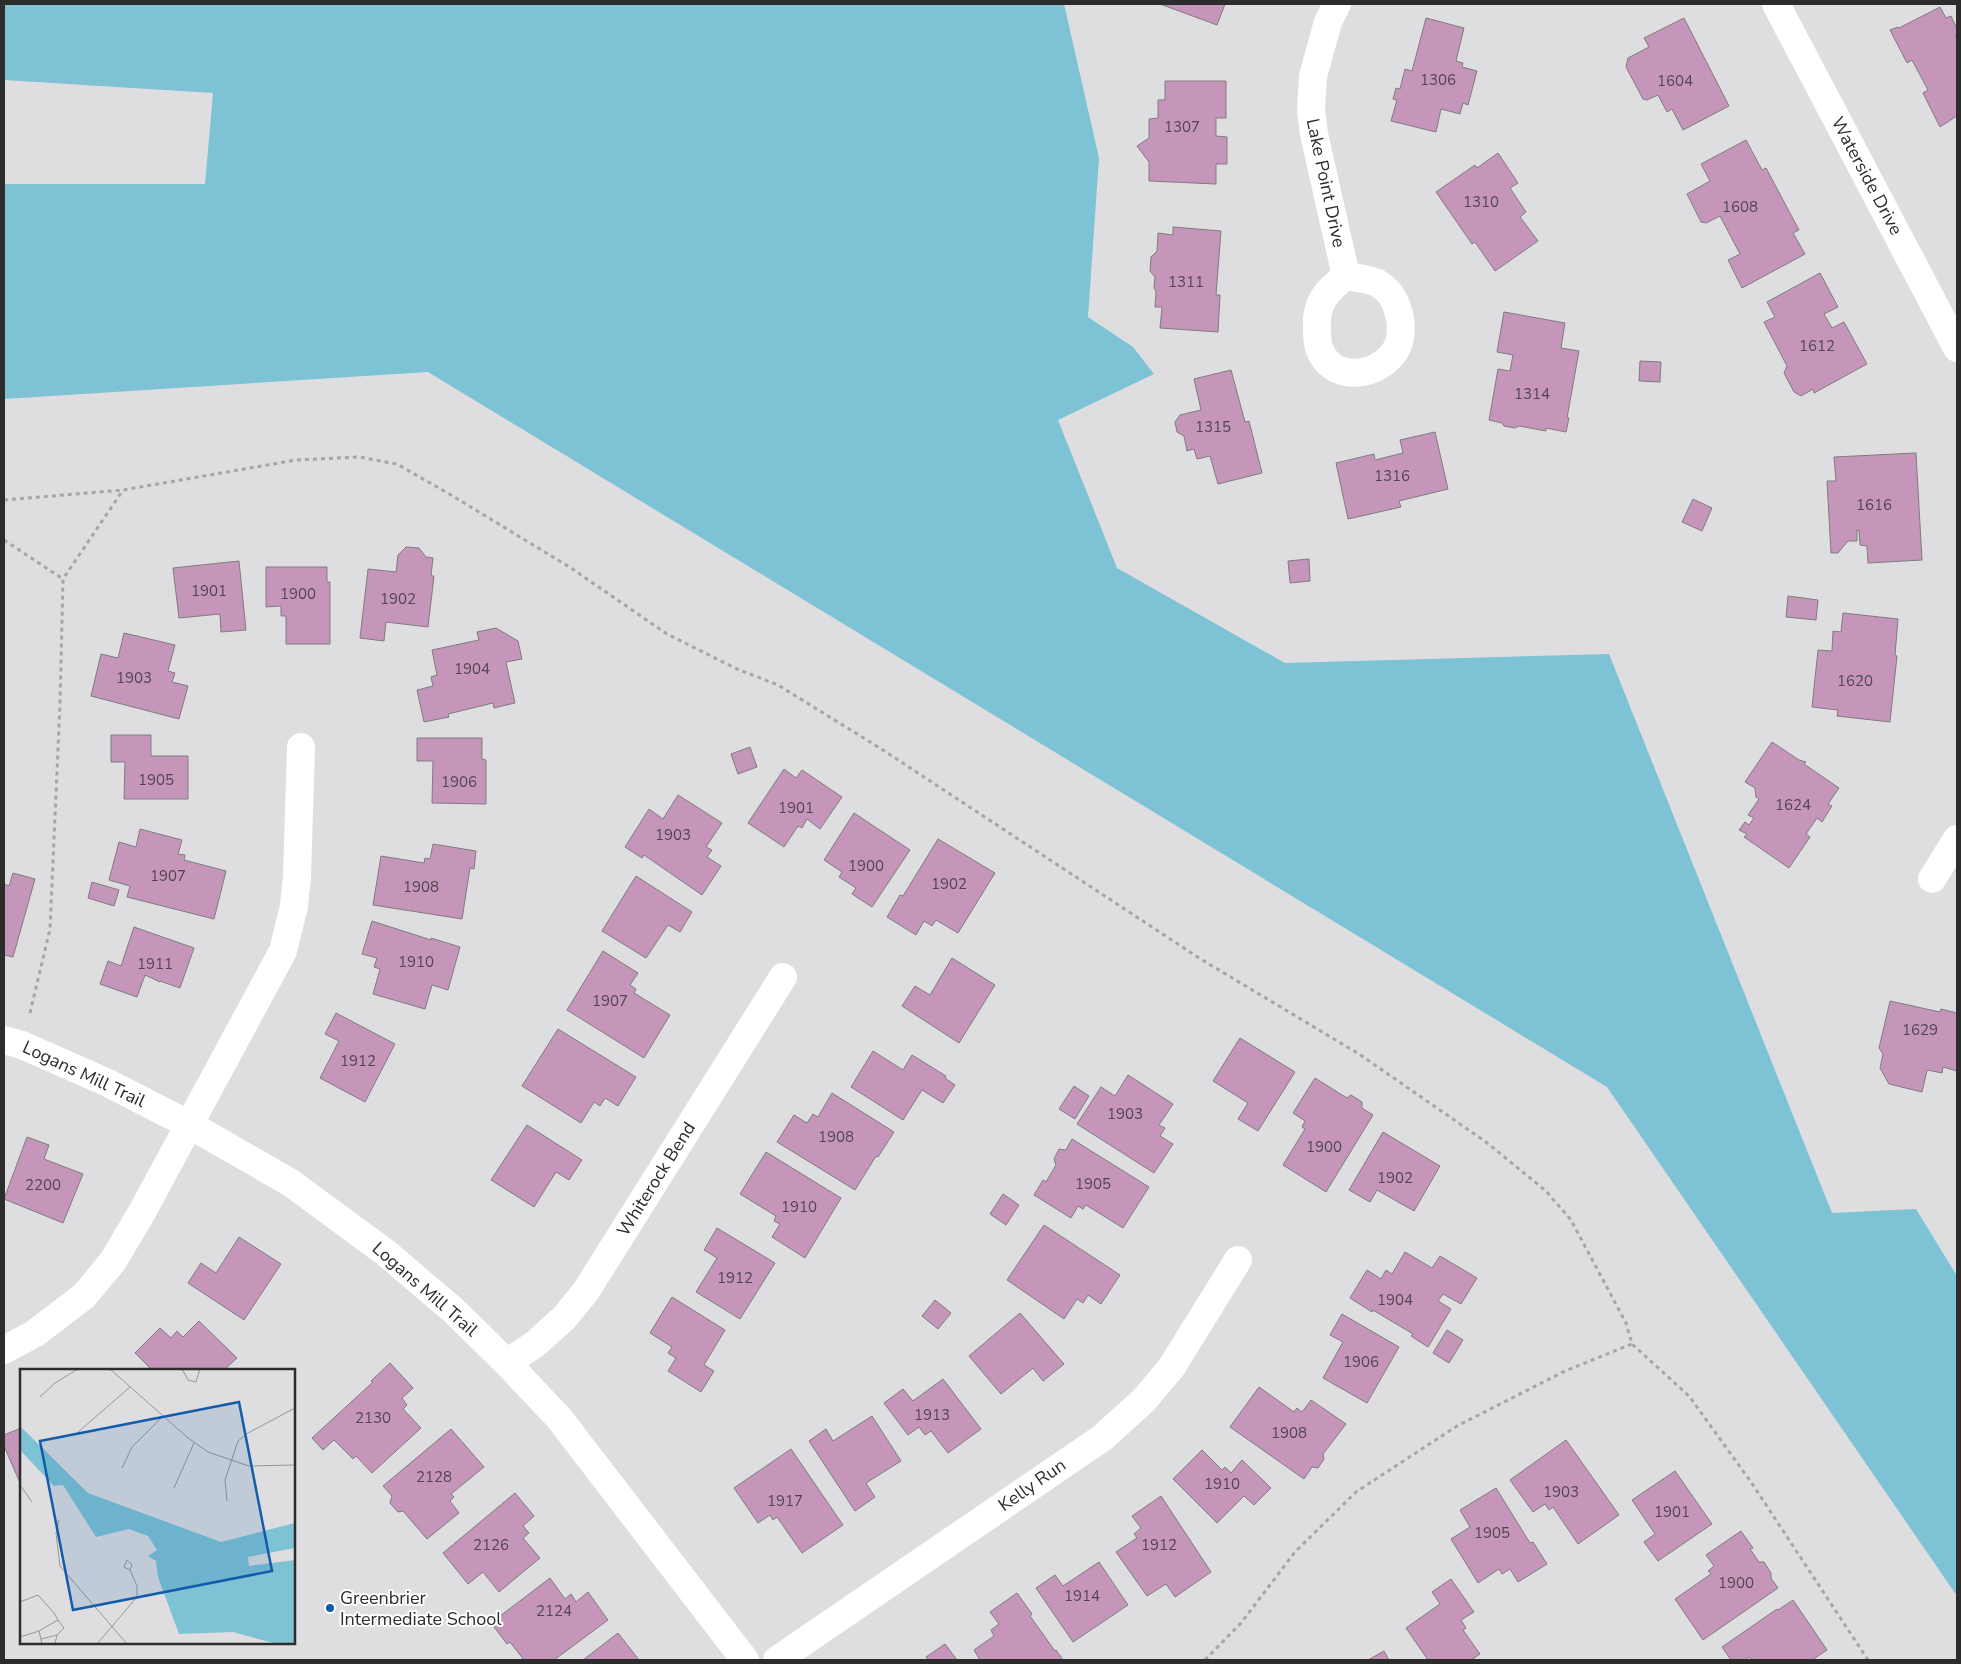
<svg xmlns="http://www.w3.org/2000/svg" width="1961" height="1664" font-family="'Nunito Sans',sans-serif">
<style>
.water{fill:#7ec2d5}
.building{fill:#c596ba;stroke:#7e7c7e}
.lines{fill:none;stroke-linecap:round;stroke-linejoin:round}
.path{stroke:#a6a6a7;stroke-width:3;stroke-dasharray:4 4;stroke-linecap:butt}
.minor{stroke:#fff;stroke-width:28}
.poi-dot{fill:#135bab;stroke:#fff;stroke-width:2}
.labels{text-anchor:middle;stroke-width:4;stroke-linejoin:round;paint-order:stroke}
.number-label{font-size:15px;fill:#524650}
.street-label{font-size:18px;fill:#2c2c2d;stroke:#fff}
.poi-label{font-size:18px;fill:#2c2c2d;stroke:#fff;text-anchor:start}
.inset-road{fill:none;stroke:#979798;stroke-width:1}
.view{fill:#135bab;fill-opacity:0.15;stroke:#135bab;stroke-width:2.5}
.inset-edge{fill:none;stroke:#2c2c2d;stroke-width:2.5}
</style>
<rect width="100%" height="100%" fill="#dedee0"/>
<!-- water -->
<polygon class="water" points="4,4 1064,4 1099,158 1088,317 1133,347 1154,374 1058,420 1117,568 1285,663 1609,654 1832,1213 1916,1209 1957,1276 1957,1596 1607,1087 428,372 4,399 4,184 205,184 213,93 4,80"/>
<!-- building -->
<g class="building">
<polygon points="1160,4 1225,4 1217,25"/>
<polygon points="1940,7 1946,18 1951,16 1957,29 1957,35 1955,36 1957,39 1957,116 1940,127 1923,93 1928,90 1912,60 1907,63 1890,30 1898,27 1899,28"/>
<polygon points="1426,18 1464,28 1456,61 1463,63 1462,67 1477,71 1468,105 1463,103 1460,114 1441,109 1436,132 1391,121 1397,100 1393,99 1396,88 1400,89 1405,69 1412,71"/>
<polygon points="1684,18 1729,106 1683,130 1672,109 1667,112 1658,95 1647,100 1643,99 1626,67 1628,58 1649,47 1644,38"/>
<polygon points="1165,81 1226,81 1226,118 1216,118 1216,136 1227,137 1227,164 1216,164 1216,184 1149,181 1149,162 1137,146 1149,138 1149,119 1158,118 1158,100 1165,100"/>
<polygon points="1746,140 1762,170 1766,168 1799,230 1793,233 1805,254 1742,288 1728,260 1740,254 1720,216 1706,223 1701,222 1687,194 1710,181 1701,164"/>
<polygon points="1498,153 1518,183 1510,188 1526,212 1520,217 1538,241 1495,271 1475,242 1472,244 1436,192 1475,165 1477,168"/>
<polygon points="1173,227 1221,231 1216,295 1220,295 1218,332 1160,328 1162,307 1155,307 1156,291 1154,288 1155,277 1150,271 1151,257 1157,251 1158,233 1173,235"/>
<polygon points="1820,273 1838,307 1824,314 1832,328 1844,322 1867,364 1814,393 1813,389 1801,396 1794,392 1784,373 1787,366 1764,322 1775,317 1767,302"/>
<polygon points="1504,312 1565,323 1561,348 1579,351 1567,418 1569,418 1566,432 1546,428 1546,431 1519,426 1515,428 1504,426 1502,423 1489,420 1498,369 1510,371 1513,355 1497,352"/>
<polygon points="1640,361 1661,362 1660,382 1639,381"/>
<polygon points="1231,370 1245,422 1249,421 1262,473 1218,484 1210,456 1197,459 1194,449 1187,451 1184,436 1177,432 1175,422 1180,415 1201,410 1194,379"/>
<polygon points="1435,432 1448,489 1399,501 1401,507 1348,519 1336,463 1374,454 1375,460 1403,453 1400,440"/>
<polygon points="1916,453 1922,560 1868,563 1867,546 1860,545 1859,530 1857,530 1857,541 1848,541 1838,553 1831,553 1827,481 1836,481 1834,457"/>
<polygon points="1693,499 1712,508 1702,531 1682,522"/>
<polygon points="406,547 419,548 426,557 433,558 431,576 434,576 428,627 386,622 384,641 360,638 368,569 396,572 398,555"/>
<polygon points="1309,559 1310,581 1290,583 1288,561"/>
<polygon points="239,561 246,630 221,632 220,614 179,618 173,568"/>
<polygon points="266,567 327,567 327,582 330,582 330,644 286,644 286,616 281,616 281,606 266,607"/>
<polygon points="1788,596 1818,600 1816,620 1786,617"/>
<polygon points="1843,613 1898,619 1895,655 1897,656 1890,722 1837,716 1838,710 1812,707 1818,650 1832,651 1833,631 1841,632"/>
<polygon points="496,628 518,641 522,659 506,662 515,703 494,708 493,703 448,714 449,717 424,722 417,690 433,686 431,677 437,675 432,650 479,640 477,632"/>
<polygon points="124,633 175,645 168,671 175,673 172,682 188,686 179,719 91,696 101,654 118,658"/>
<polygon points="111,735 151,735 151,756 188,756 188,799 124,799 125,762 111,762"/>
<polygon points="417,738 482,738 482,759 486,760 486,804 432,803 433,761 417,761"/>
<polygon points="1772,742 1799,760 1806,762 1804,764 1839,788 1828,804 1832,806 1822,822 1817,818 1806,834 1810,837 1789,868 1744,837 1747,834 1739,830 1745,822 1749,825 1754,818 1748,815 1759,799 1756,797 1755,788 1745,782"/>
<polygon points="750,747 757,767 738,774 731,754"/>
<polygon points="784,769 796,778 802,770 842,797 820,829 807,819 802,828 798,826 784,847 748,823"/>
<polygon points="678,795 722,823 706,847 712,850 707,857 721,866 702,895 644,855 642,858 625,847 649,809 663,819"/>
<polygon points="854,813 910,850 872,907 852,894 856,888 839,877 842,872 824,860"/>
<polygon points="140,829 182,840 178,854 185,855 184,860 226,871 214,919 127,897 130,886 109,880 119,842 136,847"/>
<polygon points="938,839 995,873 958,933 936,920 932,926 924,921 916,935 887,917 900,895 903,896"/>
<polygon points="433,844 476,851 474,869 470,868 462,919 373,905 381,856 424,863 425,858 430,859"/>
<polygon points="13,873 35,879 13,957 4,955 4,884 9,886"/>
<polygon points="636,876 692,912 680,932 668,925 646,958 602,931"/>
<polygon points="92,882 119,890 114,906 88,898"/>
<polygon points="372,921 431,940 431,938 460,947 448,990 432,985 425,1009 373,994 380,969 374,967 377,958 362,954"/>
<polygon points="134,927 194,948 180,988 160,981 160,982 145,975 137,997 100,984 108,961 121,966"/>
<polygon points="603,951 638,973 630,985 636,989 634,993 670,1015 644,1058 567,1010"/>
<polygon points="952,958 995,985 959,1043 902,1006 915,986 930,995"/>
<polygon points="1890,1001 1940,1012 1941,1009 1957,1013 1957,1071 1943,1067 1942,1073 1927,1070 1922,1092 1889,1084 1880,1068 1883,1054 1879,1048"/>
<polygon points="336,1013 395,1044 365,1102 320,1078 339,1041 325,1034"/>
<polygon points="558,1029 636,1077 618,1106 605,1098 600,1106 594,1102 581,1123 522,1086"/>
<polygon points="1240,1038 1295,1072 1258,1131 1238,1119 1248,1103 1213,1081"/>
<polygon points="873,1051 903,1070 912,1055 946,1076 945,1078 955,1085 943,1103 922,1090 903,1120 851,1087"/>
<polygon points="1128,1075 1173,1104 1159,1125 1165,1128 1160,1136 1173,1144 1154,1173 1077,1124 1101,1087 1115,1096"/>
<polygon points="1315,1078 1347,1098 1351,1095 1362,1102 1362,1108 1373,1115 1326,1192 1283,1165 1305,1129 1302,1127 1305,1121 1293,1113"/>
<polygon points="1074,1086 1089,1096 1075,1119 1059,1109"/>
<polygon points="832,1093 894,1132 878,1157 876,1156 855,1190 777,1142 794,1115 807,1123 813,1114 818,1117"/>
<polygon points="527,1125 582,1160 569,1180 556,1172 534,1207 491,1180"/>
<polygon points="1383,1132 1440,1166 1414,1211 1377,1190 1370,1202 1349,1190"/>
<polygon points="27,1137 49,1145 44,1159 83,1174 63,1223 4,1199"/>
<polygon points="1072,1139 1149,1187 1123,1228 1086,1205 1083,1209 1078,1206 1071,1218 1034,1195 1043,1180 1046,1182 1056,1165 1054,1159 1059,1149 1066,1150"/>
<polygon points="766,1152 841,1198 805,1258 772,1237 780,1224 774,1221 776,1216 740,1194"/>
<polygon points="1003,1194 1019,1205 1006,1225 990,1214"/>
<polygon points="1044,1225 1120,1275 1101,1304 1088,1295 1083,1303 1077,1299 1064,1319 1007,1280"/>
<polygon points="717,1228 775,1263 740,1319 696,1292 717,1258 704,1250"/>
<polygon points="239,1237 281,1264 244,1320 188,1283 201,1263 216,1273"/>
<polygon points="1405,1252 1432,1268 1440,1256 1477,1278 1461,1304 1443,1294 1438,1301 1451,1309 1428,1347 1411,1336 1413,1334 1373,1310 1372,1312 1350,1298 1367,1270 1381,1279 1386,1270 1392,1274"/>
<polygon points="672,1297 725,1330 704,1365 714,1371 701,1392 668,1371 676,1358 668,1353 672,1347 650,1333"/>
<polygon points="935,1300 951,1313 938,1329 922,1316"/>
<polygon points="1020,1313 1064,1364 1043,1381 1033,1368 1001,1394 969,1356"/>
<polygon points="1342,1314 1399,1347 1367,1403 1323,1378 1343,1342 1330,1335"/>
<polygon points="199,1321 237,1358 224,1370 156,1370 153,1368 152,1370 135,1353 160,1328 171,1338 177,1331 183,1337"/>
<polygon points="1447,1330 1463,1340 1449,1363 1433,1353"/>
<polygon points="390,1363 413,1388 402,1398 407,1405 403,1409 421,1428 372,1473 356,1456 353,1459 334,1440 323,1450 312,1438 373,1382 371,1381"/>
<polygon points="943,1379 981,1429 948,1453 931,1431 925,1435 919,1427 908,1435 884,1403 903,1389 913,1401"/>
<polygon points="1259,1387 1294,1412 1297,1408 1302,1412 1311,1400 1346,1424 1323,1454 1324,1459 1318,1468 1312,1467 1304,1479 1230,1427"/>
<polygon points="872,1416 901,1461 866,1483 875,1497 855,1511 809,1441 826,1429 833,1441"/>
<polygon points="21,1428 21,1485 4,1446 4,1435"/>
<polygon points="451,1429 484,1467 451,1494 454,1497 450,1501 459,1513 427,1539 403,1511 398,1512 390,1503 392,1496 383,1486"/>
<polygon points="1566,1440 1619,1515 1578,1544 1553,1507 1549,1510 1545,1504 1533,1512 1510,1480"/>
<polygon points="791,1449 843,1525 802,1553 777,1517 773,1520 770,1515 758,1523 734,1488"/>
<polygon points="1202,1450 1222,1470 1225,1467 1231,1473 1242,1460 1271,1488 1254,1505 1244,1496 1217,1523 1173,1479"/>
<polygon points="1675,1471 1712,1524 1658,1561 1644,1542 1655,1534 1632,1500"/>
<polygon points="1496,1488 1530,1543 1533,1542 1547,1564 1518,1582 1510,1569 1502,1574 1499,1569 1478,1583 1451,1539 1470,1527 1460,1510"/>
<polygon points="515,1493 534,1516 523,1526 529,1533 523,1538 540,1558 499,1592 483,1572 468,1584 443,1553"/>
<polygon points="1161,1496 1211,1572 1175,1597 1166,1584 1147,1596 1116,1552 1137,1538 1134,1534 1141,1528 1132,1516"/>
<polygon points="1741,1531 1753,1548 1750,1549 1759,1562 1764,1562 1771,1573 1771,1578 1778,1588 1703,1640 1675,1599 1711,1574 1708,1571 1714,1566 1706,1555"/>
<polygon points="1099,1562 1128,1605 1073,1642 1036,1588 1055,1575 1063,1586"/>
<polygon points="550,1578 565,1599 571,1594 576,1602 588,1592 608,1620 554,1660 524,1660 510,1642 507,1644 491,1623"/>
<polygon points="1451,1579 1474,1612 1461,1620 1466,1628 1463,1630 1480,1654 1471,1660 1428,1660 1406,1628 1440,1604 1432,1592"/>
<polygon points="1017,1593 1032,1614 1030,1616 1055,1651 1056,1650 1063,1660 980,1660 974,1650 994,1636 991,1630 999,1624 990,1612"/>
<polygon points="1793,1600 1827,1650 1812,1660 1752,1660 1749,1657 1745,1660 1731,1660 1722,1647 1777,1609 1778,1610"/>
<polygon points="618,1633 639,1660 583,1660"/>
<polygon points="945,1644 957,1660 928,1660 926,1657"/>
<polygon points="1384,1651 1389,1660 1368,1660"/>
</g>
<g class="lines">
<!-- path -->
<g class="path">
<polyline points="4,500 123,490 296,460 359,457 397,464 451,495 571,568 667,634 737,669 778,685 883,750 1199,958 1359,1054 1486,1142 1546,1191 1571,1220 1626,1323 1632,1344 1689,1396 1751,1482 1868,1660"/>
<polyline points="4,540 63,579"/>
<polyline points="30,1013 50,929 60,704 63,579 123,490"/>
<polyline points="1205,1660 1241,1623 1295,1552 1356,1492 1457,1426 1565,1371 1632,1344"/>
</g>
<!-- minor -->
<g class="minor">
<polyline points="1337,4 1328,22 1313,76 1311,110 1314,134 1346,276"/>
<polyline points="1776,4 1957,348"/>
<path d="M1346,276C1356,278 1371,279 1379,284C1390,291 1395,299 1398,311C1402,322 1402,341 1395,351C1376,379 1331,382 1319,348C1317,342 1317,335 1317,329C1315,303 1327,290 1346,276Z"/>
<polyline points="1932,879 1957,839"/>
<polyline points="4,1040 22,1045 108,1083 190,1125 291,1183 386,1253 453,1310 507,1363 559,1418 745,1660"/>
<polyline points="4,1350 34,1334 84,1296 113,1261 142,1212 283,951 294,906 297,877 301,747"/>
<polyline points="507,1363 535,1344 564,1318 586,1291 783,977"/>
<polyline points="777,1660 1102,1438 1143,1401 1171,1368 1238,1260"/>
</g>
</g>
<!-- markers -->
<circle class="poi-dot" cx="330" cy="1608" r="5"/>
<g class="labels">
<!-- number labels -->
<g class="number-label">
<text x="1438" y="85">1306</text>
<text x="1675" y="86">1604</text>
<text x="1182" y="132">1307</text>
<text x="1481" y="207">1310</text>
<text x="1740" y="212">1608</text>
<text x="1186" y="287">1311</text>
<text x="1817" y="351">1612</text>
<text x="1532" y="399">1314</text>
<text x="1213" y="432">1315</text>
<text x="1392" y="481">1316</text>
<text x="1874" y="510">1616</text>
<text x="209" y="596">1901</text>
<text x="298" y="599">1900</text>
<text x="398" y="604">1902</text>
<text x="472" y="674">1904</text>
<text x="134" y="683">1903</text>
<text x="1855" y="686">1620</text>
<text x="156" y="785">1905</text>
<text x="459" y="787">1906</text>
<text x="1793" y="810">1624</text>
<text x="796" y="813">1901</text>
<text x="673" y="840">1903</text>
<text x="866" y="871">1900</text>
<text x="168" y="881">1907</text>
<text x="949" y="889">1902</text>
<text x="421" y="892">1908</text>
<text x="416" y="967">1910</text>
<text x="155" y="969">1911</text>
<text x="610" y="1006">1907</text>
<text x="1920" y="1035">1629</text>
<text x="358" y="1066">1912</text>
<text x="1125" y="1119">1903</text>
<text x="836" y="1142">1908</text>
<text x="1324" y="1152">1900</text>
<text x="1395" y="1183">1902</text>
<text x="1093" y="1189">1905</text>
<text x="43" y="1190">2200</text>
<text x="799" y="1212">1910</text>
<text x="735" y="1283">1912</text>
<text x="1395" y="1305">1904</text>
<text x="1361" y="1367">1906</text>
<text x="932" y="1420">1913</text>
<text x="373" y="1423">2130</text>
<text x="1289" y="1438">1908</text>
<text x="434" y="1482">2128</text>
<text x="1222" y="1489">1910</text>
<text x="1561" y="1497">1903</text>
<text x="785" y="1506">1917</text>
<text x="1672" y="1517">1901</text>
<text x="1492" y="1538">1905</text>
<text x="491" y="1550">2126</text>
<text x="1159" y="1550">1912</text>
<text x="1736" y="1588">1900</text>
<text x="1082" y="1601">1914</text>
<text x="554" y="1616">2124</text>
</g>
<!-- street labels -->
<g class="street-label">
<text transform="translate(1867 176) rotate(62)" y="6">Waterside Drive</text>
<text transform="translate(1326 183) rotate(78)" y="6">Lake Point Drive</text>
<text transform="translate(84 1074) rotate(25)" y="6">Logans Mill Trail</text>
<text transform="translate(656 1179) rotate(-58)" y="6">Whiterock Bend</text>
<text transform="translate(425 1289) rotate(41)" y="6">Logans Mill Trail</text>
<text transform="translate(1032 1485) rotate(-35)" y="6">Kelly Run</text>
</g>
<!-- poi labels -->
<g class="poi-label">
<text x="340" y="1604">Greenbrier<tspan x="340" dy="21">Intermediate School</tspan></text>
</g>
</g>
<!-- overview -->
<g transform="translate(20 1369)">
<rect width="275" height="275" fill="#dedee0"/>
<path d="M0,57L68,124L201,173L275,154V179L228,188L229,197L275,191V275H257L213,263L159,265L138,208L136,192L128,187L137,181L128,167L109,160L76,168L43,116L34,117L0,81Z" fill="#7ec2d5"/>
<path class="inset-road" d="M90,0L168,69L188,83L229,97L275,96M162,0L168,11L176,13L180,0M20,28L35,14L58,0M57,64L110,18M102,99L112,78L143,47M0,116L12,133M154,119L174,74M207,132L205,111L218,72L228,64L275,39M39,151L36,164L40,197L107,275M0,233L18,226L34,244L38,251L19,262M0,268L19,262L22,275M21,270L37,266M35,275L37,266L44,259L38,251M77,275L117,228V217L110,201L112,196L107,191L104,198L110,201"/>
<path class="view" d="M219,33L252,202L53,241L20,72Z"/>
<rect width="275" height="275" class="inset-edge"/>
</g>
<!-- border -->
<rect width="1961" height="1664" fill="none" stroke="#2c2c2d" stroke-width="10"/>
</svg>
